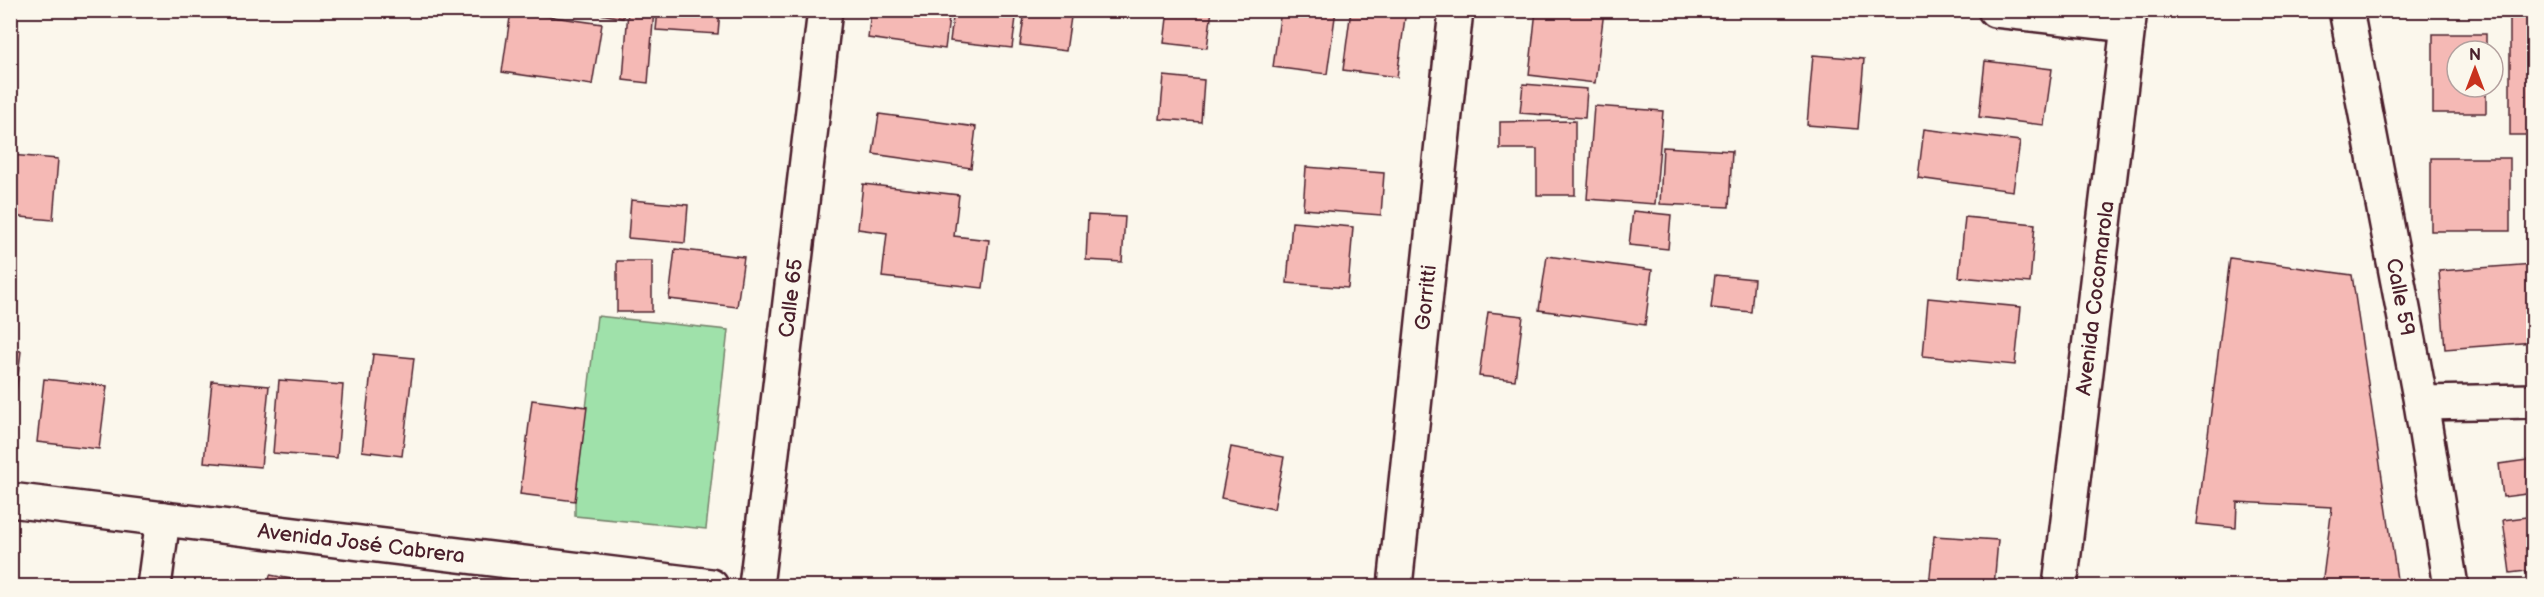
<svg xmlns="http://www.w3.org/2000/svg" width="2544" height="597" font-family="'Balsamiq Sans',sans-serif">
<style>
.green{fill:#9fe1aa;stroke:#74806a;stroke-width:1.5}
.building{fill:#f5b9b5;stroke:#4a1f2b;stroke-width:1.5}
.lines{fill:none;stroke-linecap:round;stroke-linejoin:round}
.minor-casing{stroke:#4a1f2b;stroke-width:38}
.secondary-casing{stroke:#4a1f2b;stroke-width:38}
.primary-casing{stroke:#4a1f2b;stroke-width:38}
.minor{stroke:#fbf7ec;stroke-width:33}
.secondary{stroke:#fbf7ec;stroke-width:33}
.primary{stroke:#fbf7ec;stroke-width:33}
.labels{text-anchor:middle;stroke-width:5;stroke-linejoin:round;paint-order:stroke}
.street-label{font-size:21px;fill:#4a1f2b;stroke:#fbf7ec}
</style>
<rect width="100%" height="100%" fill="#fbf7ec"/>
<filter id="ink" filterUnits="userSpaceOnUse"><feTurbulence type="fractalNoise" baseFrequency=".0167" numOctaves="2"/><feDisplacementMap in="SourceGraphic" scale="12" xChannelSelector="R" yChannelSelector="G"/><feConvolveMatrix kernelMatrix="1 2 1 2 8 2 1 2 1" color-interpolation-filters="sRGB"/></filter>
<g filter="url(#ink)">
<!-- green -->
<polygon class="green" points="597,316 728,330 706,529 575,516 575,501"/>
<!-- building -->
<g class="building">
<polygon points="578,10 624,10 623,18"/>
<polygon points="628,10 654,10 648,83 623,80"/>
<polygon points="658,10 720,10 718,34 656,30"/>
<polygon points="871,10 950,10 945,49 868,38"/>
<polygon points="954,10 1017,10 1012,48 950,41"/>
<polygon points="1025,10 1072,10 1066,51 1020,45"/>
<polygon points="1168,10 1212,10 1207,48 1164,43"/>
<polygon points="1281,10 1336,10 1327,74 1273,67"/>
<polygon points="1351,10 1406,10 1397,77 1343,70"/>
<polygon points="1536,10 1604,11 1595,83 1529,75"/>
<polygon points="511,11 602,24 592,85 502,72"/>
<rect x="2510" y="16" width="24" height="119"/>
<polygon points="2433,34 2486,34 2486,51 2457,51 2457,87 2486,87 2486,113 2433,113"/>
<polygon points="1813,55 1864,59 1858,129 1807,125"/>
<polygon points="1985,61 2052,69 2044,125 1979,117"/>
<polygon points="1164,76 1204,80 1201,122 1160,119"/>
<polygon points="1523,84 1587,89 1585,118 1520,113"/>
<polygon points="1594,106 1663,111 1655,204 1587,199"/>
<polygon points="879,114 976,127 971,168 873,154"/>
<polygon points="1575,121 1575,195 1537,195 1537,149 1500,149 1500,122"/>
<polygon points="1924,129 2020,141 2013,191 1918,178"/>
<polygon points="1663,147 1732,151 1729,207 1660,204"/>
<polygon points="10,155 58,159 53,220 10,216"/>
<rect x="2431" y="158" width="79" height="73"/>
<polygon points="1306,167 1384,173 1381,215 1303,209"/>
<polygon points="863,184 959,195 954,236 989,240 983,288 882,277 887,233 858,229"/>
<polygon points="631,200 688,205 685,243 628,238"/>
<polygon points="1633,211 1671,215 1668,249 1629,245"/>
<polygon points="1088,215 1125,217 1122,262 1086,260"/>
<polygon points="1965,217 2035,224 2030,283 1959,277"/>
<polygon points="1292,222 1353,227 1348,288 1287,283"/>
<polygon points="675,249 744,257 737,307 669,299"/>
<polygon points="1547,256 1652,270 1645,325 1539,310"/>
<polygon points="2230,258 2352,275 2398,586 2322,586 2332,507 2237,502 2236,528 2197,524"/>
<rect x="617" y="261" width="35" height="51"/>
<polygon points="2534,264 2534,342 2445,349 2439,271"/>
<polygon points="1715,275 1754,279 1751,312 1711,308"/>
<polygon points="1928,298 2021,307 2015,365 1923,356"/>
<polygon points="1488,312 1523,316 1515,380 1479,376"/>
<polygon points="10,350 21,351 12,427 10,427"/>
<polygon points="373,354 414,358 402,456 362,451"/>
<polygon points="44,379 107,386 99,449 37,442"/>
<polygon points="279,380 343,385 337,458 273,453"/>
<polygon points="212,381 269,386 261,467 204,462"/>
<polygon points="532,400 587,407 575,501 520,494"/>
<polygon points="1231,447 1284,457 1274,509 1221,498"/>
<polygon points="2534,459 2534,493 2503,497 2499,464"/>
<polygon points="2534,516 2534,570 2510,573 2503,520"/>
<polygon points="1934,536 1998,540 1994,586 1929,586"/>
<polygon points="270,575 319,584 319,586 268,586"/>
</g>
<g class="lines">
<!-- minor casing -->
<g class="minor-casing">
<g id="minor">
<polyline points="1995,10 2128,25"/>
<path id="s1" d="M2346,10L2421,403L2451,586"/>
<polyline points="2421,403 2534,401"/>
<polyline points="154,586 163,519"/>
<path id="s2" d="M756,586L825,10"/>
<path id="s3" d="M1395,586L1456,10"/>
</g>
</g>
<!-- secondary casing -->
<g class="secondary-casing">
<g id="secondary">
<path id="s4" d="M10,500L711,586"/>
</g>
</g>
<!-- primary casing -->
<g class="primary-casing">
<g id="primary">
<path id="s5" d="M2060,586L2130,10"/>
</g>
</g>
<!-- minor -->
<use href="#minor" class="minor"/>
<!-- secondary -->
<use href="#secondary" class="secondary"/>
<!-- primary -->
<use href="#primary" class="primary"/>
</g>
</g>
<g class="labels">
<!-- street labels -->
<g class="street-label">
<text dy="7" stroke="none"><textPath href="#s2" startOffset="290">Calle 65</textPath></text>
<text dy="7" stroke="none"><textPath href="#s3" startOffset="290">Gorritti</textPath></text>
<text dy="7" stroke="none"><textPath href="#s5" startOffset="290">Avenida Cocomarola</textPath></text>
<text dy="7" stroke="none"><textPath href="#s1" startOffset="292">Calle 59</textPath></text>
<text dy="7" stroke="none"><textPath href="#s4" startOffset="354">Avenida José Cabrera</textPath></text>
</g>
</g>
<!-- margin -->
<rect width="2544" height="597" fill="none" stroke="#fbf7ec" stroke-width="36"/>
<rect x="18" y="18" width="2508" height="561" fill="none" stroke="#4a1f2b" stroke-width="2" filter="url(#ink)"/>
<!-- north arrow -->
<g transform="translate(2475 69)"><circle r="28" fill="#fbf7ec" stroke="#b4a19f" stroke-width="1.5"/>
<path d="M0-4.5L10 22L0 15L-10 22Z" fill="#c8321e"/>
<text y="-9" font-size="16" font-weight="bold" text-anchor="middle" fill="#4a1f2b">N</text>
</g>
</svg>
